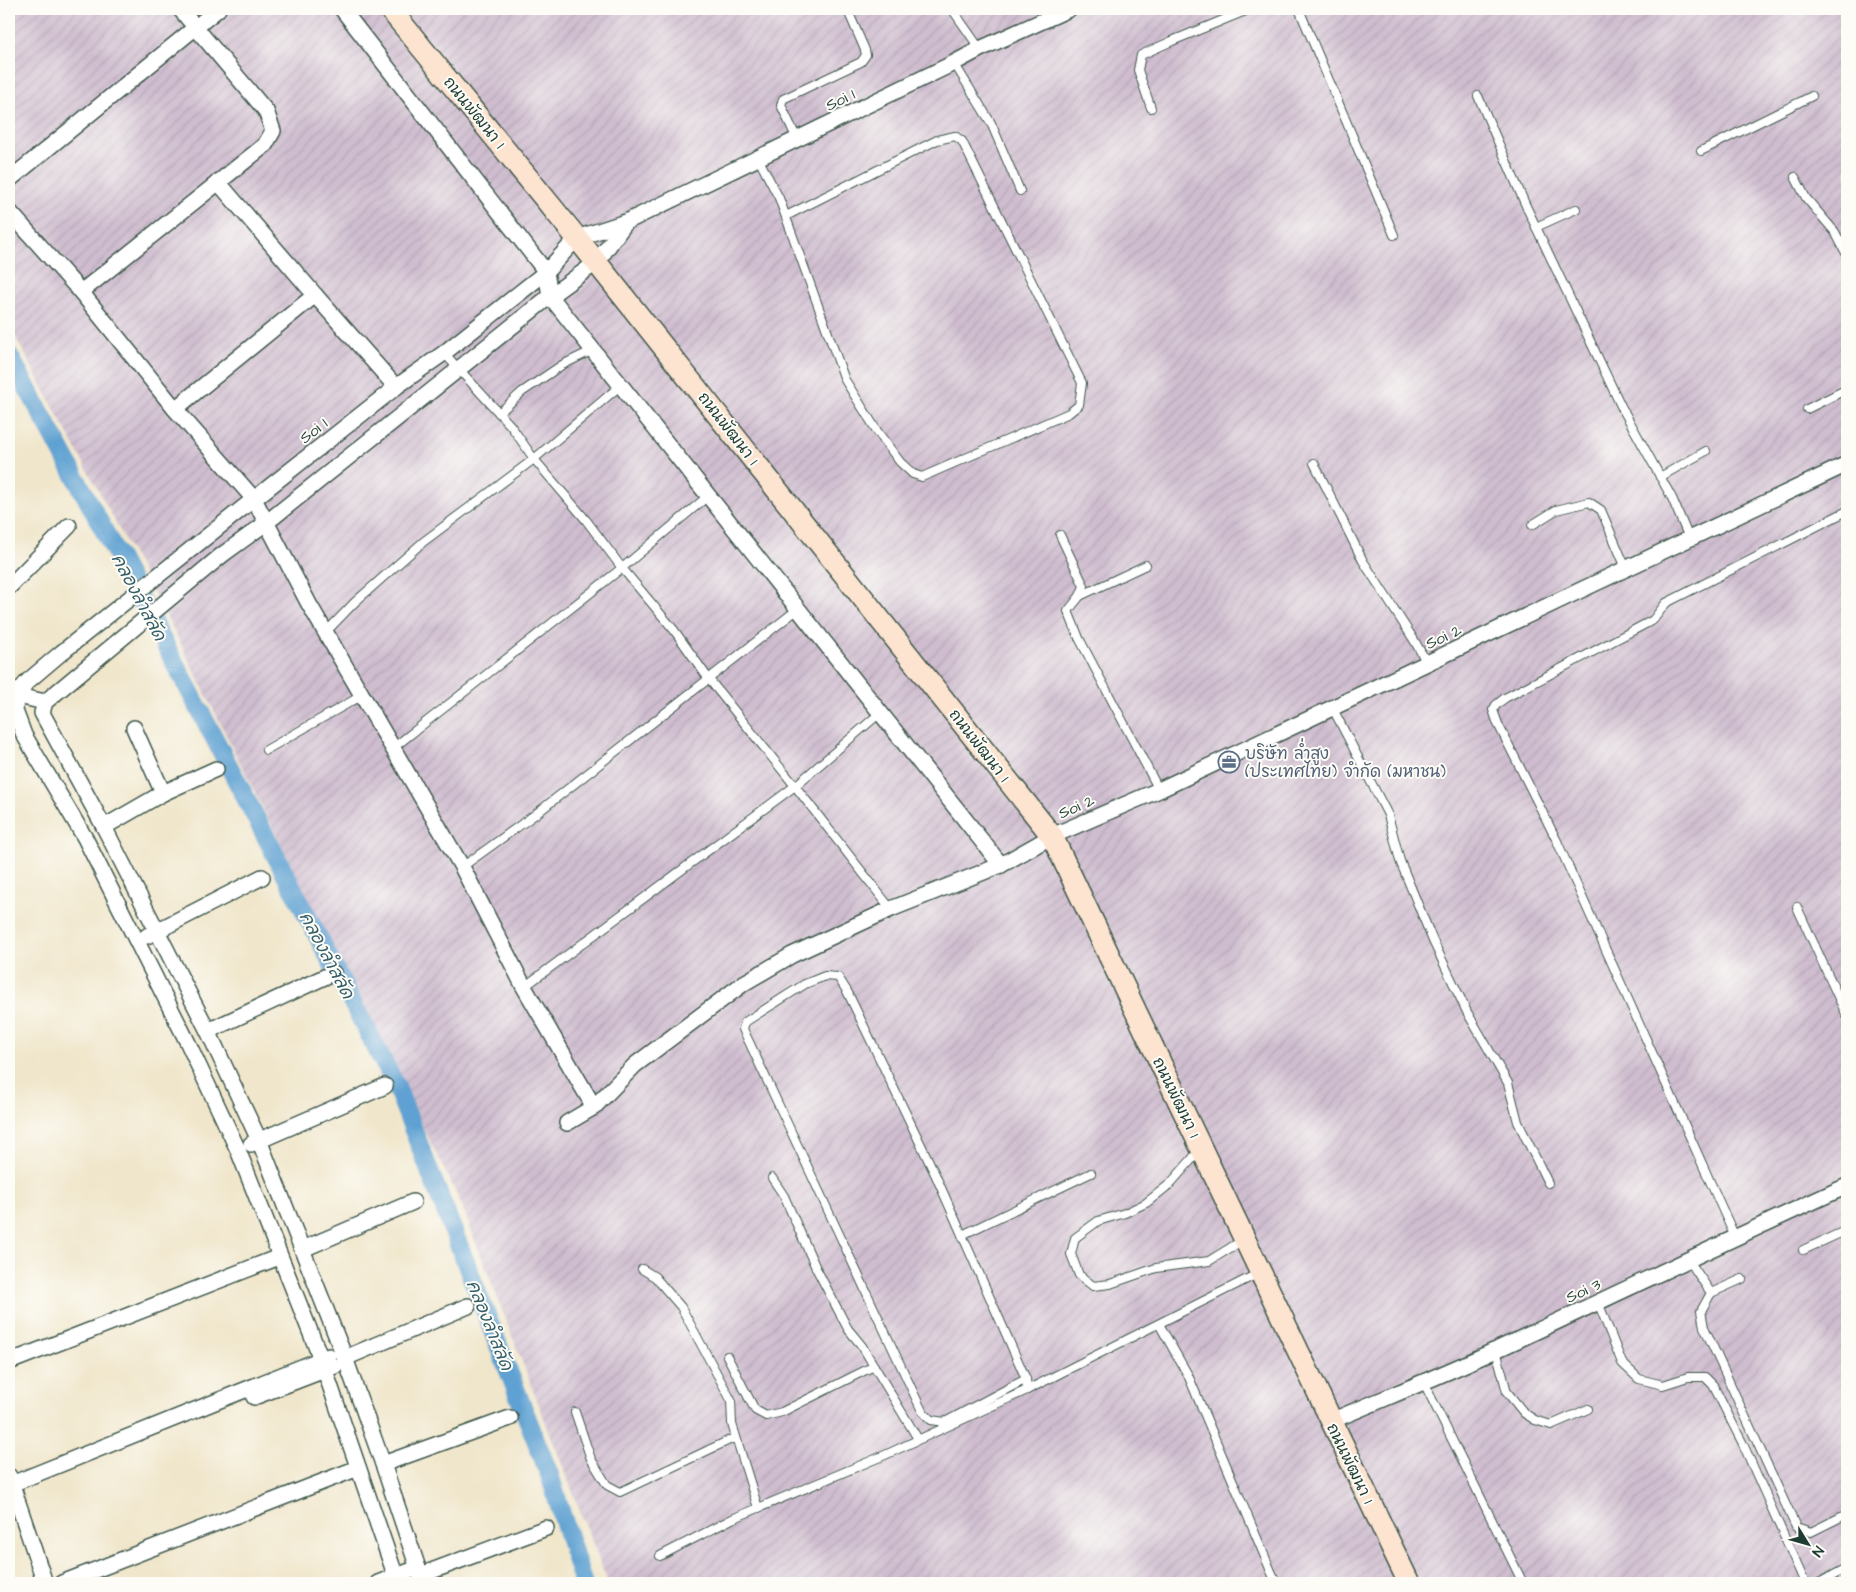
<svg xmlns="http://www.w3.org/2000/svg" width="1856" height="1592" font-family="'Architects Daughter','Playpen Sans Thai',sans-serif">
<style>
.industrial{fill:url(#industrial-furrows)}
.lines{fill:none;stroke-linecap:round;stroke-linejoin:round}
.canal{stroke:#5ea1d2;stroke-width:19}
.service-casing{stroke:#3e564b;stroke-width:10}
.minor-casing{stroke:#3e564b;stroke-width:18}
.secondary-casing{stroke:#3e564b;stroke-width:24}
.service{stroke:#fff;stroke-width:8}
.minor{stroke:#fff;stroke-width:15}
.secondary{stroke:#fde4d0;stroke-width:21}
.labels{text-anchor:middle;stroke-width:4;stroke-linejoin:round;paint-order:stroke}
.street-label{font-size:16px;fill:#1f3d34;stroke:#fdfcf7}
.service-label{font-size:16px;fill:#4e5e75;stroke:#fdfcf7;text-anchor:start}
.water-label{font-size:18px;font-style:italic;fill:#35606b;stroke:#fdfcf7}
</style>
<defs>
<pattern id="industrial-furrows" width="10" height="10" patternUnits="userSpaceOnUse" patternTransform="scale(1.25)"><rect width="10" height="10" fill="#cfbdcf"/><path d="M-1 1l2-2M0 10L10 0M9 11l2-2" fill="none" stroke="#b1a3b2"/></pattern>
</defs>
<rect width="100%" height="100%" fill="#fdfcf7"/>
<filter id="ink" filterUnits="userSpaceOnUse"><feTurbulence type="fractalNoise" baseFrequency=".02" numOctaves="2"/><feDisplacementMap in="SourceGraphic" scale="10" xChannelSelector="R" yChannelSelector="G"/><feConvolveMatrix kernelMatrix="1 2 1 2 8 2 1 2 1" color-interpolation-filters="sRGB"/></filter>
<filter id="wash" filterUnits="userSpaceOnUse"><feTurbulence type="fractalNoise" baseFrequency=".0096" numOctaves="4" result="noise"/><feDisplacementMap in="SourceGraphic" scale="20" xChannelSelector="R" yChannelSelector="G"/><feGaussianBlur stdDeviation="1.12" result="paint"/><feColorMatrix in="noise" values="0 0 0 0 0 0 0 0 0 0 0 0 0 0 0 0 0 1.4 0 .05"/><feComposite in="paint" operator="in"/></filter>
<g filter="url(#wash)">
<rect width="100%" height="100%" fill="#f0e6cb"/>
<!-- industrial -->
<polygon class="industrial" points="9,9 1847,9 1847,1583 608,1583 459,1199 171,625 9,325"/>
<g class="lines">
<!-- canal -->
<polyline class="canal" points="9,355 53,435 186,684 396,1086 550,1476 583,1583"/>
</g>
</g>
<g filter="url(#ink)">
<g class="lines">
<!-- service casing -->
<g class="service-casing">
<g id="service">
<polyline points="952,9 980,49"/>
<polyline points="1299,9 1394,235"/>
<polyline points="954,63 991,123 1020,191"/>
<polyline points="1478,96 1526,206 1621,406 1672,498 1689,538"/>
<polyline points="1151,108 1138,70 1141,55 1172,41 1250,9"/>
<polyline points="797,139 781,105 783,99 861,62 866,55 865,50 848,11"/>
<polyline points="1701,151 1812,96"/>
<polyline points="758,158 779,198 845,380 877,431 900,462 913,474 922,477 1069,413 1079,405 1082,383 962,141 955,136 937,140 786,216"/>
<polyline points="1795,177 1806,198 1835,232 1847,255"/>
<polyline points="1536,227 1576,209"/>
<polyline points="444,353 511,426 534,459 586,520 622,568 674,630 708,678 795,786 891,909"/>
<polyline points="1807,409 1847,389"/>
<polyline points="499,413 522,392 562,365 593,350"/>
<polyline points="1314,463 1363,561 1414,640 1427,663"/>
<polyline points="1660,477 1706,451"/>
<polyline points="1532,525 1556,510 1589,502 1601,510 1626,568"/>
<polyline points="1060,535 1084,586 1080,596 1068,611 1079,638 1159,790"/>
<polyline points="1080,596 1146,565"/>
<polyline points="326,632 355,602 423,542 534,459 621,385"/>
<polyline points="1332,707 1388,815 1400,861 1433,941 1467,1012 1508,1083 1518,1122 1548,1183"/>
<polyline points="393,748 622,568 708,496"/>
<polyline points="266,750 361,696"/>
<polyline points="462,867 537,813 798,609"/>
<polyline points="1797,907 1847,1016"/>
<polyline points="524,987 795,786 880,713"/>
<polyline points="1199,1151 1170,1184 1146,1203 1125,1213 1098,1221 1075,1238 1071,1254 1079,1275 1093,1286 1110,1284 1156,1268 1209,1261 1243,1240"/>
<polyline points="772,1178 784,1196 816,1268 848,1329 862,1346 918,1439"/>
<polyline points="962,1235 1091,1173"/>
<polyline points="1735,1237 1556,839 1498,724 1493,710 1496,705 1505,698 1653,620 1666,603 1847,511"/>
<polyline points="1803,1250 1847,1230"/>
<polyline points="1688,1259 1711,1293 1701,1311 1704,1327 1796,1527 1811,1532 1847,1514"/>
<polyline points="642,1269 655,1277 681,1307 731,1400 732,1424 758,1508"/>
<polyline points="1711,1293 1742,1279"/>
<polyline points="1598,1302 1622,1363 1639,1379 1663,1385 1688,1377 1705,1377 1713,1385 1743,1444 1805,1583"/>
<polyline points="1159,1324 1188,1375 1276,1583"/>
<polyline points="1496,1350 1507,1392 1524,1413 1535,1420 1551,1425 1588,1409"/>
<polyline points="727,1356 755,1410 766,1416 782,1412 874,1366"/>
<polyline points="1026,1379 945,1422 931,1420 922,1411 743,1029 745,1022 805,984 825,976 838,977 847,991 935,1174 1026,1379 1027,1390"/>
<polyline points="1423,1381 1523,1583"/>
<polyline points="575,1412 591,1459 607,1485 620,1492 736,1437"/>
<polyline points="660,1556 732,1519 885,1455 1027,1390 1259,1273"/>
<polyline points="1819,1583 1847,1568"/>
</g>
</g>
<!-- minor casing -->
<g class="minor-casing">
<g id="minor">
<polyline points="342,9 546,272 550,296 1001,865"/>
<polyline points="9,180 218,9"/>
<polyline points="9,211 81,292 175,409 254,499 309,604 462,867 524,987 594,1107"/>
<polyline points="81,292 265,145 273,131 266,111 180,9"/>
<polyline points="315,295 396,387"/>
<polyline points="175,409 315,295 218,182"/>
<polyline points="9,587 69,526"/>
<polyline points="9,694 45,702"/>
<polyline points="134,728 163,793"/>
<polyline points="104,827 163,793 216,769"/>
<polyline points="147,936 262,877"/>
<polyline points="208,1031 333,973"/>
<polyline points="567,1123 594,1107 635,1065 744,983 792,955 891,909 1001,865 1052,836 1159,790 1847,464"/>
<polyline points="251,1144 385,1086"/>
<polyline points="303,1249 413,1202"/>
<polyline points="345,1358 468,1306"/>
<polyline points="9,1362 279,1257"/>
<polyline points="254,1397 335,1366"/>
<path d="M1331,1421C1387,1397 1443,1375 1498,1349C1615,1295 1730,1239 1847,1186"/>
<polyline points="383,1464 510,1418"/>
<polyline points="9,1476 45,1583"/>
<polyline points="9,1485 329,1356"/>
<polyline points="421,1575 546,1528"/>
<polyline points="62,1583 358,1468"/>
<polyline points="378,1583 418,1568"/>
<polyline points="398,1583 321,1359 238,1150 188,1043 85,838 24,735 15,711 16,695 28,681 61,653 254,499 396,387 444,353 546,272 577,238 626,222 954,63 980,49 1069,9"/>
<polyline points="423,1583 383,1464 345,1358 259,1140 208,1031 104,827 42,713 45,702 222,555 266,523 550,296 597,262 626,222"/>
</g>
</g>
<!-- secondary casing -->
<g class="secondary-casing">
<polyline id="secondary" points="390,9 577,238 1052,836 1409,1583"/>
</g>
<!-- service -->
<use href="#service" class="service"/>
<!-- minor -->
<use href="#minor" class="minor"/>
<!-- secondary -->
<use href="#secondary" class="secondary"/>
</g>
</g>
<!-- icons -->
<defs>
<g id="office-ring" transform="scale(1.125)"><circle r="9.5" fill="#fdfcf7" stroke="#5c6f8a" stroke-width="1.5"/><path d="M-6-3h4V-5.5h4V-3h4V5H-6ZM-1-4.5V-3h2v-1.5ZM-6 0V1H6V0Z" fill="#5c6f8a"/></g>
</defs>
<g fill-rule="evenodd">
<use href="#office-ring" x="1229" y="762"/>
</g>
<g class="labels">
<!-- street labels -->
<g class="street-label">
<text transform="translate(840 99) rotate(-26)" y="6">Soi 1</text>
<text transform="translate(475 112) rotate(51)" y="6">ถนนพัฒนา 1</text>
<text transform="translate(729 428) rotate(52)" y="6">ถนนพัฒนา 1</text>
<text transform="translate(313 430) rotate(-38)" y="6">Soi 1</text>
<text transform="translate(1443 636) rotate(-25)" y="6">Soi 2</text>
<text transform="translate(980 745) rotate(52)" y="6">ถนนพัฒนา 1</text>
<text transform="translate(1076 806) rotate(-23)" y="6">Soi 2</text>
<text transform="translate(1177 1097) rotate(64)" y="6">ถนนพัฒนา 1</text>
<text transform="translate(1583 1290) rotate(-25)" y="6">Soi 3</text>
<text transform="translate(1351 1463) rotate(64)" y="6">ถนนพัฒนา 1</text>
</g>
<!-- service labels -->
<g class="service-label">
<text x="1245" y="759">บริษัท ล่ำสูง<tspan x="1245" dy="18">(ประเทศไทย) จำกัด (มหาชน)</tspan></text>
</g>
<!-- water labels -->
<g class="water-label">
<text transform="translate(139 597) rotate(62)" y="6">คลองลำสลัด</text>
<text transform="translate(327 955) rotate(62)" y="6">คลองลำสลัด</text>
<text transform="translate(490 1325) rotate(68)" y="6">คลองลำสลัด</text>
</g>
</g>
<!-- margin -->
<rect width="1856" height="1592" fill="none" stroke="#fdfcf7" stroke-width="30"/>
<!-- north arrow -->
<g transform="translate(1808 1544) rotate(127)" stroke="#fdfcf7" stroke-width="4" paint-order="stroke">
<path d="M0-4L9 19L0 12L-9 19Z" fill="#1f3d34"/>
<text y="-8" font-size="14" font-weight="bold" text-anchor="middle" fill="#1f3d34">N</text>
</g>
</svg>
